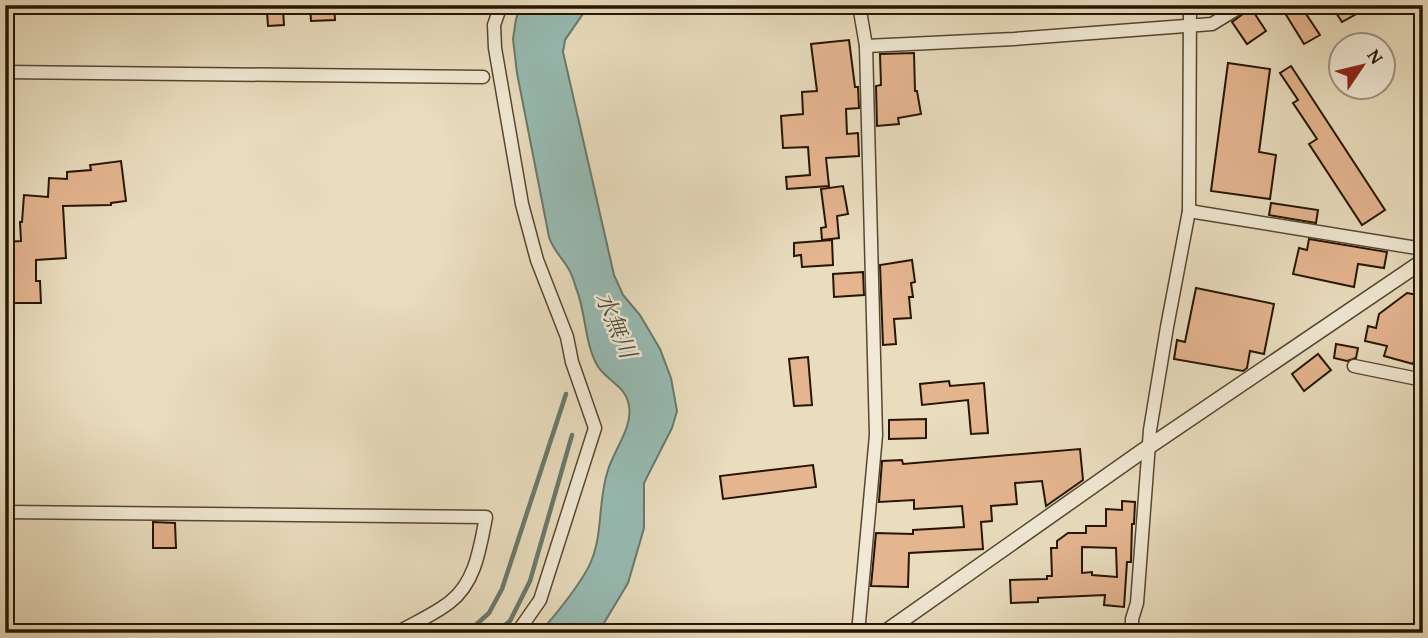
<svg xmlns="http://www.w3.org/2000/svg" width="1428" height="638" font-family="'Gentium Book Plus','Noto Serif JP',serif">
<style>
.water{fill:#97bbb3;stroke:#69796c;stroke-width:2}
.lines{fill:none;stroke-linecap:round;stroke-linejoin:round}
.stream{stroke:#69796c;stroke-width:4.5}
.building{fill:#e5b590;stroke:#251502;stroke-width:2;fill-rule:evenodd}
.minor-casing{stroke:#564731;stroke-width:15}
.tertiary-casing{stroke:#564731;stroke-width:17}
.minor{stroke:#f1e9d5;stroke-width:12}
.tertiary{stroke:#f1e9d5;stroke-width:14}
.labels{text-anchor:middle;stroke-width:5;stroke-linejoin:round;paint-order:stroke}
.water-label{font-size:23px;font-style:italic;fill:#4d4f40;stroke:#f1e9d5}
</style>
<rect width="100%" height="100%" fill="#e9ddbe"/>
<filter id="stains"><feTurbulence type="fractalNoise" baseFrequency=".00286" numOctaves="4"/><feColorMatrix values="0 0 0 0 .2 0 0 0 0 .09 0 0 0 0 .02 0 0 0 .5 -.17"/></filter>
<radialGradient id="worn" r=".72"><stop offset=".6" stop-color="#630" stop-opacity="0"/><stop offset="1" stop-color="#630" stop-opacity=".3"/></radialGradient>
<!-- water -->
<path class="water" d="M521,5H589L565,40L563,52L614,275L623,295L640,315L660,349L671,378L677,411L672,428L644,483V528L628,583L598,633H539C554,617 585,579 592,559C603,531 598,499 608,470C614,450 633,427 629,406C626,385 606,381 597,365C584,341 586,312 576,288C574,281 572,274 568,268C561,256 553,250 549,237L517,73L513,39L516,19Z"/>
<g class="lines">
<!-- stream -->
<g class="stream">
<polyline points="467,633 489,613 502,589 566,394"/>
<polyline points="495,633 510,621 530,581 572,435"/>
</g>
</g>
<!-- building -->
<g class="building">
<polygon points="310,5 334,5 335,20 311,21"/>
<polygon points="1280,5 1300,5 1320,35 1304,44"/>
<polygon points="1331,5 1354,5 1358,13 1342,22"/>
<polygon points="1251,8 1266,31 1247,44 1232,22"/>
<polygon points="283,10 284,25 268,26 267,12"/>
<polygon points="849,40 855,87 858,87 859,108 846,109 847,134 858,133 859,156 826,158 829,186 787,189 786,177 810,175 808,147 783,148 781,116 803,114 802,92 817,91 811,44"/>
<polygon points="914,53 915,91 917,91 921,114 898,118 899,124 877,126 876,86 881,85 880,54"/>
<polygon points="1228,63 1270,69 1259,152 1276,155 1270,199 1211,191"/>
<polygon points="1291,66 1385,210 1362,225 1309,144 1317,139 1293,103 1298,100 1280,73"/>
<polygon points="121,161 126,201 111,203 111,205 63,206 66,258 36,260 36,281 40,281 41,303 14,303 13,288 5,288 5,242 21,241 20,222 22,222 24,195 48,197 49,178 67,179 67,172 91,170 90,165"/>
<polygon points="843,186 848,214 837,216 839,238 822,240 821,228 826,227 821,189"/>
<polygon points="1271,203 1318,210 1316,223 1269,215"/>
<polygon points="1309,239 1387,252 1384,268 1358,264 1354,287 1293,274 1299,248 1307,250"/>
<polygon points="832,240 833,265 802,267 801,255 794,256 794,243"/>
<polygon points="912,260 915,282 911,283 913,297 909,297 911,318 894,319 896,344 883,345 880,265"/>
<polygon points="863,272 864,295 834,297 833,274"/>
<polygon points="1196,288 1274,304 1264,354 1250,351 1247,368 1243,371 1174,359 1177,340 1185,342"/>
<polygon points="1407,293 1423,296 1423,333 1413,364 1384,356 1387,346 1365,341 1368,326 1376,328 1379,314"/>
<polygon points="1336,344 1358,348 1356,358 1347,361 1334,358"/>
<polygon points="1318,354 1331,370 1304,391 1292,374"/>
<polygon points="808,357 812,405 794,406 789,359"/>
<polygon points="949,381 950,386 984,383 988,433 971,434 968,400 922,405 920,384"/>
<polygon points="926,419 926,438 889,439 889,420"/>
<polygon points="1080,449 1083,480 1046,506 1042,481 1015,483 1017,504 991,506 992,521 981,522 983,549 909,553 908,587 871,586 876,533 913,534 913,530 964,527 962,506 914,509 914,500 879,502 882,461 902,460 903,464"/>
<polygon points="813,465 816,487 723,499 720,476"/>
<path d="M1122,501L1135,502L1134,524H1132L1131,562H1127L1124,607L1104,605L1105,595L1038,598V602L1011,603L1010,580L1047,579V576H1052L1051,548H1057V541L1068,533H1086V526H1106V509L1122,510ZM1082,547L1116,548L1117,577L1092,575V572L1082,573Z"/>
<polygon points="153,522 175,523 176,548 153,548"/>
</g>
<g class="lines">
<!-- minor casing -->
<g class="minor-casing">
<g id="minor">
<polyline points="501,5 494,25 495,48 522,204 537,260 567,337 572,362 595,428 540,600 517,633"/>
<polyline points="866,46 1014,39 1212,24 1243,5"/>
<polyline points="5,72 483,77"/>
<polyline points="1189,211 1423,249"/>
<polyline points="1354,366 1423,380"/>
<path d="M5,512L486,517C480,547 476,582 450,602C435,614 414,623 397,633"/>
<polyline points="858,633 876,435 866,46 859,5"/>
<polyline points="1132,633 1132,619 1137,603 1150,430 1167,327 1189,211 1190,5"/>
</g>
</g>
<!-- tertiary casing -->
<g class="tertiary-casing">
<polyline id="tertiary" points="884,633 1141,452 1423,261"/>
</g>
<!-- minor -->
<use href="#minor" class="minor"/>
<!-- tertiary -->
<use href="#tertiary" class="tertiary"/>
</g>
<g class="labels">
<!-- water labels -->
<g class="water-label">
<text transform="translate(616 325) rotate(67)" y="8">水無川</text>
</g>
</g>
<!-- margin -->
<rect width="1428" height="638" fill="none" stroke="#e9ddbe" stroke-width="28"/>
<rect x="7" y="7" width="1414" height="624" fill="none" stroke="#251502" stroke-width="3.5"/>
<rect x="14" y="14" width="1400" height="610" fill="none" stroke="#251502" stroke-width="2"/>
<!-- north arrow -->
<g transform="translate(1362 66) rotate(55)"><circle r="33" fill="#f1e9d5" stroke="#9f9481" stroke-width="2"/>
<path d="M0-5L12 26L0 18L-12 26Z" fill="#8f2418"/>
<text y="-10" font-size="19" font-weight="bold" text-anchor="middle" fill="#251502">N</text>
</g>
<rect width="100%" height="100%" filter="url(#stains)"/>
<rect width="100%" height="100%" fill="url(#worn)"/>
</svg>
